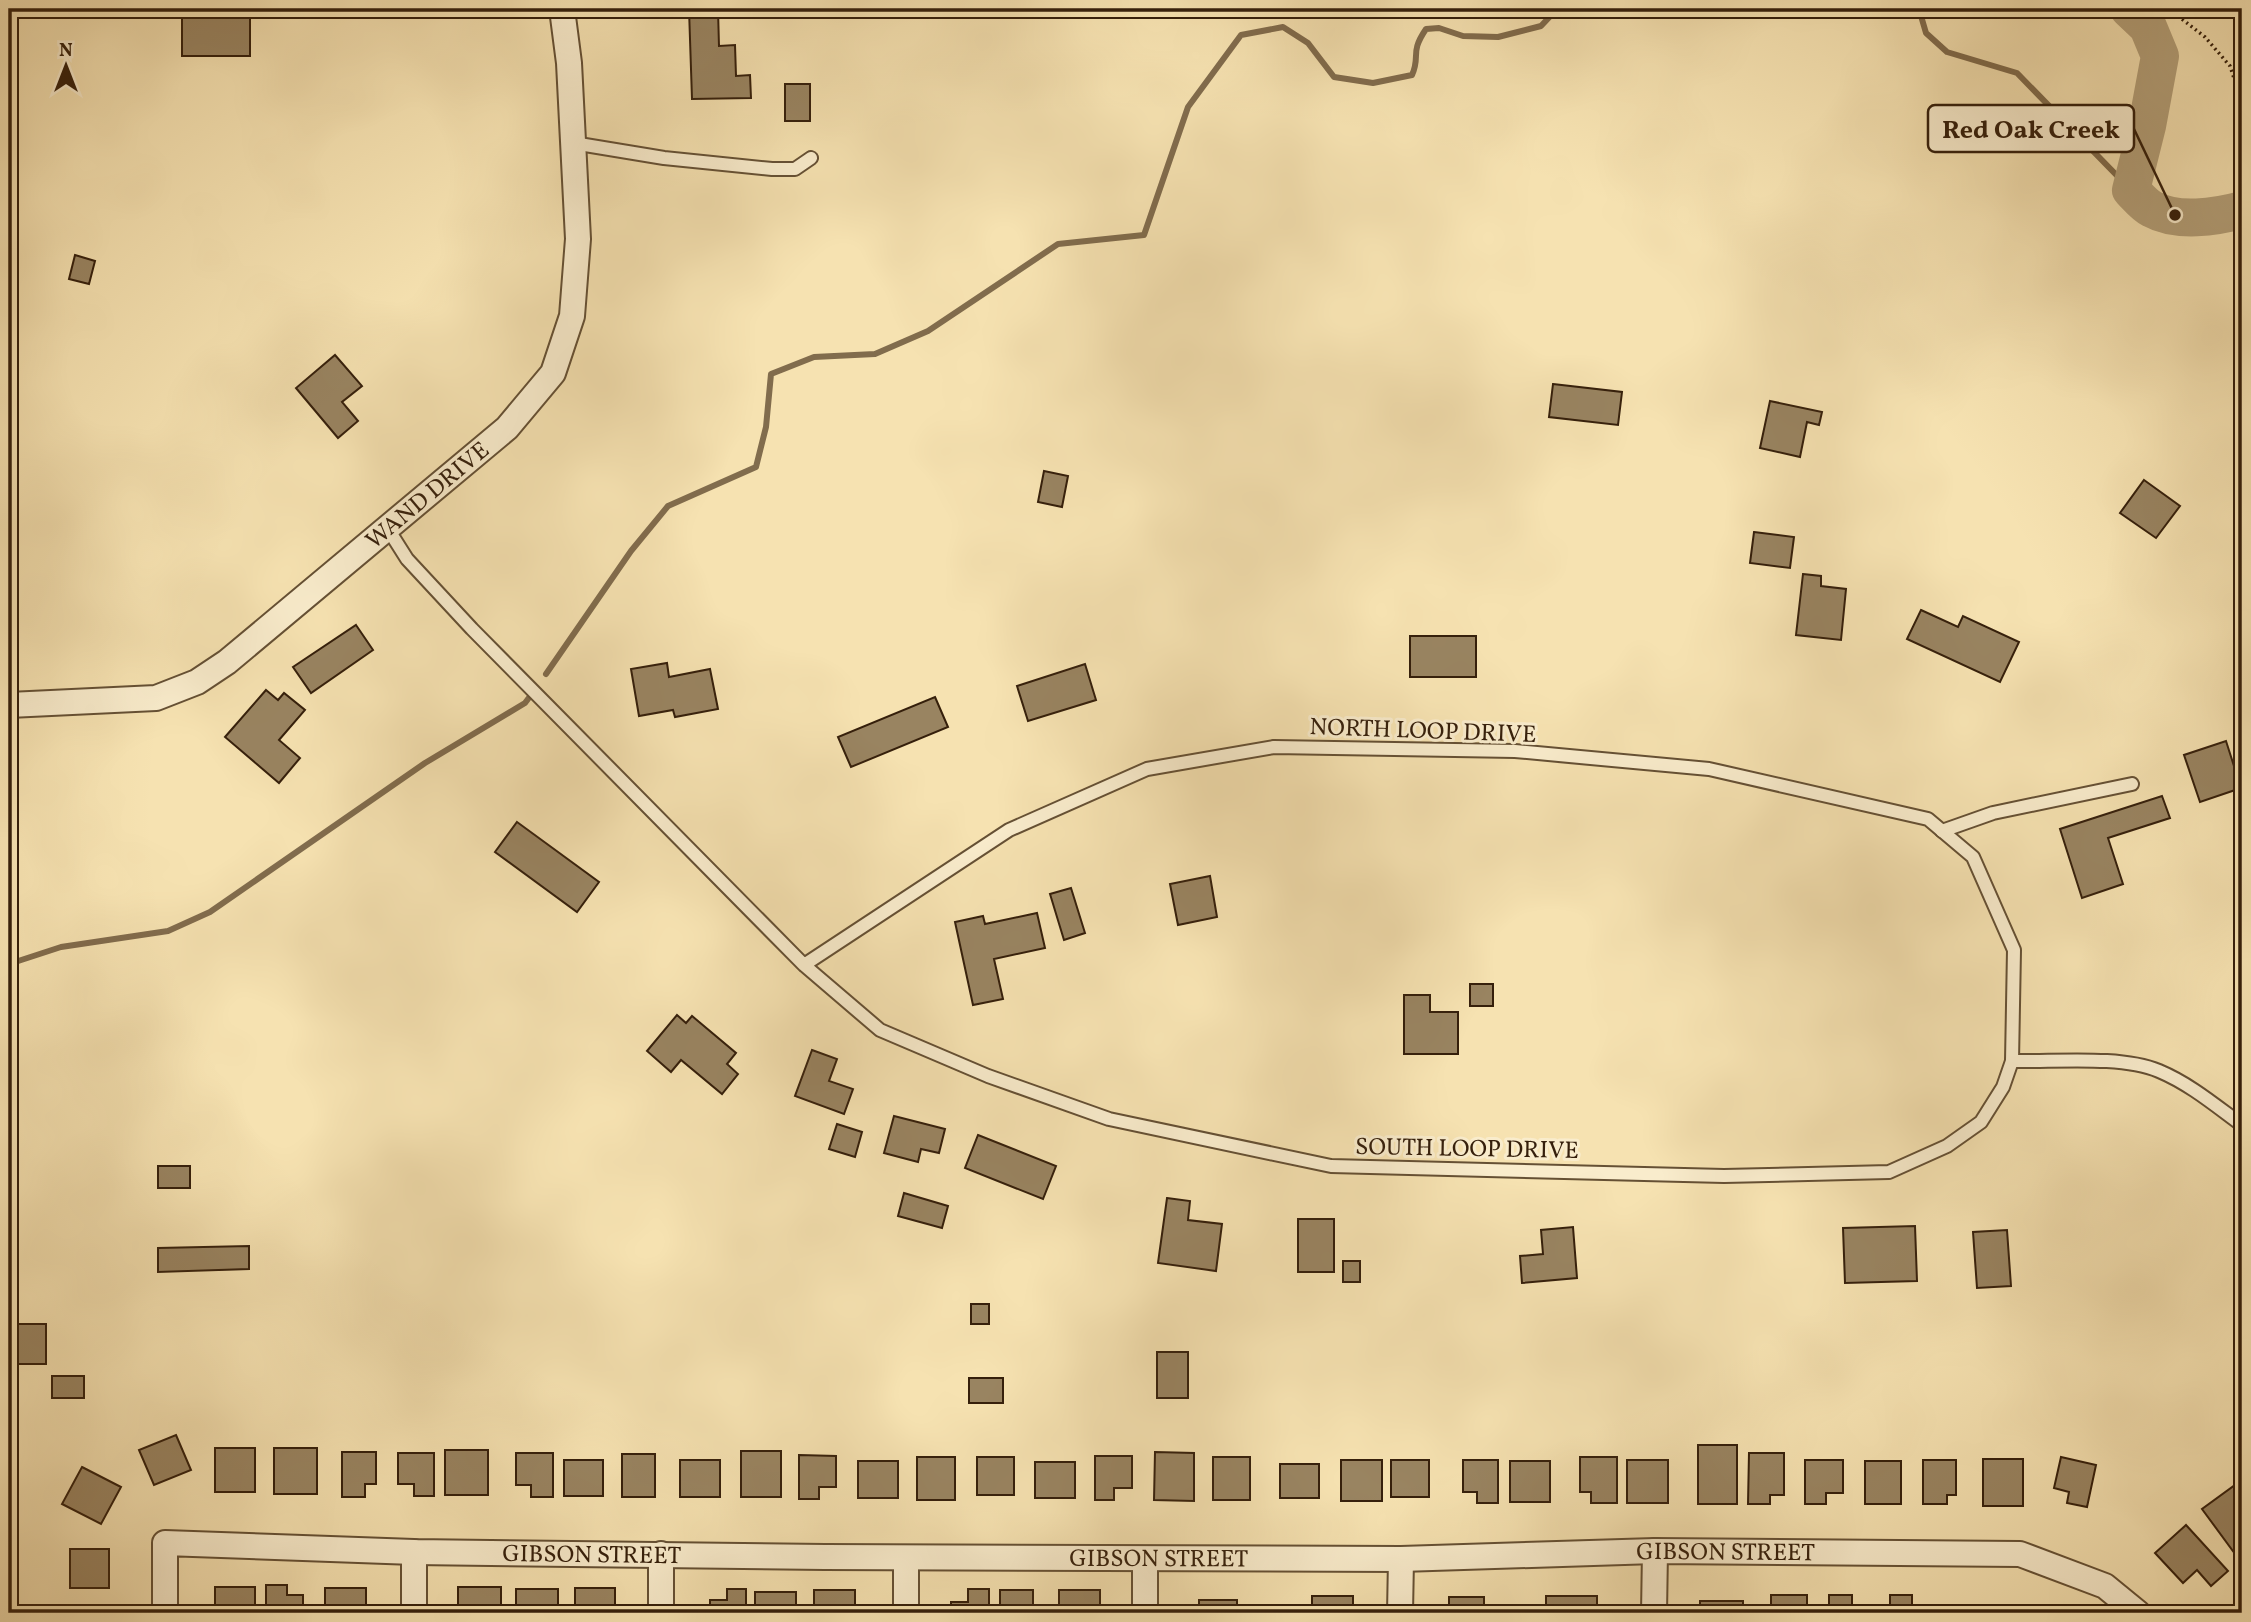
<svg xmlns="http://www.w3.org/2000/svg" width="2251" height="1622" font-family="Vollkorn,serif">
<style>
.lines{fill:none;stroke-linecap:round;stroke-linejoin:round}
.stream{stroke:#816c4d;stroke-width:6}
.river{stroke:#b4a079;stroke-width:38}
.building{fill:#998461;stroke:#351f0b;stroke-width:2}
.service-casing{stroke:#655034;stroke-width:16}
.minor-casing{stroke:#655034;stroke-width:28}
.path{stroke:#351f0b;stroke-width:3.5;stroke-dasharray:2 3.5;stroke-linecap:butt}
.service{stroke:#f9eccc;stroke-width:12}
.minor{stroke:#f9eccc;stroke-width:24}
.labels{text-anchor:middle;stroke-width:6;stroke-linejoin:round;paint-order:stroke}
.street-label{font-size:24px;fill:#351f0b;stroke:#f9eccc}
.leader{fill:none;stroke:#351f0b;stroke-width:2.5}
.callout-dot{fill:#351f0b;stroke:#f9eccc;stroke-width:2.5}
.callout{fill:#f9eccc;stroke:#351f0b;stroke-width:2.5}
.callout-label{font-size:26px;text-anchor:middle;font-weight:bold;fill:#351f0b}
</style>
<rect width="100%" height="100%" fill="#f6e2b1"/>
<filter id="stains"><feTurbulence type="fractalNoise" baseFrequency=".00286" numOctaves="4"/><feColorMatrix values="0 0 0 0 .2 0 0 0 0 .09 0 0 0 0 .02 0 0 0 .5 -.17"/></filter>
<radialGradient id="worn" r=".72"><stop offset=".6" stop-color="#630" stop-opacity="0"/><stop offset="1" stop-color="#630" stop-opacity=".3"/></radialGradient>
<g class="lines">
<!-- stream -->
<g class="stream">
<polyline points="1758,9 1770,15 1789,9"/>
<polyline points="1919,9 1926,33 1947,52 2017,73 2131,190"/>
<path d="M546,674L631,551L668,506L756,467L766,427L771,374L814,357L875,354L928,331L1058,244L1144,235L1188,107L1241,35L1283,27L1308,43L1334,77L1373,83L1412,75C1421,55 1409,54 1426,29L1439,28L1463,36L1498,37L1541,26L1557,9"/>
<polyline points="9,964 61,947 168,931 210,912 425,763 525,703 531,695"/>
</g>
<!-- river -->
<path class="river" d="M2129,9L2148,27L2160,56L2147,126L2131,190C2137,196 2144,205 2152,209C2177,223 2216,217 2242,210"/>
</g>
<!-- building -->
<g class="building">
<polygon points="225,9 250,9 250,56 182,56 182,13 225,13"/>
<polygon points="689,9 718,9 719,46 735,45 736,76 750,75 751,98 692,99"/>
<rect x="769" y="9" width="33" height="9"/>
<rect x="785" y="84" width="25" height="37"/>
<polygon points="75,255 95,261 89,284 69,279"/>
<polygon points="335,355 362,386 342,402 358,421 338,438 296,388"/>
<polygon points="1553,384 1622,392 1618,425 1549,417"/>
<polygon points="1770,401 1822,412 1819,425 1807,422 1800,457 1760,448"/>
<polygon points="1044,471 1068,476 1062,507 1038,502"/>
<polygon points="2144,480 2180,506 2156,538 2120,513"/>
<polygon points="1754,532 1794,537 1790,568 1750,563"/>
<polygon points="1803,574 1821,576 1821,586 1846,589 1841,640 1796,635"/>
<polygon points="1921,610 1958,627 1963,616 2019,642 2000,682 1907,639"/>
<polygon points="356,625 373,650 311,693 293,667"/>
<rect x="1410" y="636" width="66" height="41"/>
<polygon points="667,663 669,677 710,669 718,709 675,717 673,710 639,716 631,669"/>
<polygon points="1085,664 1096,700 1028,721 1017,686"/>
<polygon points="266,690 278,700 284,693 305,710 279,740 300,758 279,783 225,737"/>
<polygon points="935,697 948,727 851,767 838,737"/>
<polygon points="2226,741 2241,788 2200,802 2184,755"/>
<polygon points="2162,796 2170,818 2108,838 2123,884 2082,898 2060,829"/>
<polygon points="517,822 599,882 577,912 495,852"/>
<polygon points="1210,876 1217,917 1178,925 1170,884"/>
<polygon points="1071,888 1085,933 1064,940 1050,894"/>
<polygon points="1037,913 1045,948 994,959 1003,999 973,1005 955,922 983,916 985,924"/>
<rect x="1470" y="984" width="23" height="22"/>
<polygon points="1404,995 1430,995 1430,1012 1458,1012 1458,1054 1404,1054"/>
<polygon points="677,1015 686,1023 692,1016 736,1053 727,1064 738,1074 722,1094 681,1060 671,1072 647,1051"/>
<polygon points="812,1050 837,1059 829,1081 853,1089 844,1114 795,1096"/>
<polygon points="894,1116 945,1129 939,1153 921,1149 918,1162 884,1153"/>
<polygon points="837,1124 862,1132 855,1157 829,1149"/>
<polygon points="978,1135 1056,1166 1043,1199 965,1168"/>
<rect x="158" y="1166" width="32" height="22"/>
<polygon points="904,1193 948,1206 942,1228 898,1216"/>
<polygon points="1167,1198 1190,1201 1188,1220 1222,1224 1216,1271 1158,1263"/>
<rect x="1298" y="1219" width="36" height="53"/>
<polygon points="1915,1226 1917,1281 1845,1283 1843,1228"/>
<polygon points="1573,1227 1577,1278 1522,1283 1520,1256 1543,1254 1541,1230"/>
<polygon points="2007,1230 2011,1286 1977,1288 1973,1232"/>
<polygon points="249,1246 249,1269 158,1272 158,1248"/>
<rect x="1343" y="1261" width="17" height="21"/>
<rect x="971" y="1304" width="18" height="20"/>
<rect x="9" y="1324" width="37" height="40"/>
<rect x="1157" y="1352" width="31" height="46"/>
<rect x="52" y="1376" width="32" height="22"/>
<rect x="969" y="1378" width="34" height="25"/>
<polygon points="176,1435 191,1470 154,1485 139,1450"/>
<rect x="1698" y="1445" width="39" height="59"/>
<rect x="215" y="1448" width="40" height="44"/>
<rect x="274" y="1448" width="43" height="46"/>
<rect x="445" y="1450" width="43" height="45"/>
<rect x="741" y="1451" width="40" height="46"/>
<polygon points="342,1452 376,1452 376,1484 365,1484 365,1497 342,1497"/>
<polygon points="1155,1452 1194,1453 1194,1501 1154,1500"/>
<polygon points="398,1453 434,1453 434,1496 414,1496 414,1484 398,1484"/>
<polygon points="516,1453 553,1453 553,1497 531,1497 531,1485 516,1485"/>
<polygon points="1749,1453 1784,1453 1784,1495 1770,1495 1770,1504 1748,1504"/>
<rect x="622" y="1454" width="33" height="43"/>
<polygon points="799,1455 836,1456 836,1487 819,1487 819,1499 799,1499"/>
<polygon points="1095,1456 1132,1456 1132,1488 1114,1488 1114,1500 1095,1500"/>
<rect x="917" y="1457" width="38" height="43"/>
<rect x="977" y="1457" width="37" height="38"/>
<rect x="1213" y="1457" width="37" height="43"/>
<polygon points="1580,1457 1617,1457 1617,1503 1591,1503 1591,1492 1580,1492"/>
<polygon points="2061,1457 2096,1465 2087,1507 2067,1503 2069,1492 2054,1488"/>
<rect x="1983" y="1459" width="40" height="47"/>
<rect x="564" y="1460" width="39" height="36"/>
<rect x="680" y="1460" width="40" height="37"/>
<rect x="1341" y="1460" width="41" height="41"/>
<rect x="1391" y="1460" width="38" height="37"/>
<polygon points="1463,1460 1498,1460 1498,1503 1477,1503 1477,1492 1463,1492"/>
<rect x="1627" y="1460" width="41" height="43"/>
<polygon points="1805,1460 1843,1460 1843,1493 1826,1493 1826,1504 1805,1504"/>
<polygon points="1923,1460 1956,1460 1956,1495 1947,1495 1947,1504 1923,1504"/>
<rect x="858" y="1461" width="40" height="37"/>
<rect x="1510" y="1461" width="40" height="41"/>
<rect x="1865" y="1461" width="36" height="43"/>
<rect x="1035" y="1462" width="40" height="36"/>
<rect x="1280" y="1464" width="39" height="34"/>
<polygon points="82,1467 121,1487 101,1524 62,1504"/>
<polygon points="2235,1485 2242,1495 2241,1562 2202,1509"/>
<polygon points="2186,1525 2228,1571 2211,1586 2197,1570 2183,1583 2155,1553"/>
<rect x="70" y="1549" width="39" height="39"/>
<polygon points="266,1585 287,1585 287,1595 303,1595 303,1613 266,1613"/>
<rect x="215" y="1587" width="40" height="26"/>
<rect x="458" y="1587" width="43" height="26"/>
<rect x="325" y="1588" width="41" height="25"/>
<rect x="575" y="1588" width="40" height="25"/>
<rect x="516" y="1589" width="42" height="24"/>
<polygon points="727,1589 746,1589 746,1613 710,1613 710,1600 727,1600"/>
<polygon points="968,1589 989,1589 989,1613 951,1613 951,1602 968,1602"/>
<rect x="814" y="1590" width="41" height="23"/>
<rect x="1000" y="1590" width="33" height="23"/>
<rect x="1059" y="1590" width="41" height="23"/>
<rect x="755" y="1592" width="41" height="21"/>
<rect x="1771" y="1595" width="36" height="18"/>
<polygon points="1829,1595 1852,1595 1852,1610 1868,1610 1868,1613 1829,1613"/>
<polygon points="1890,1595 1912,1595 1912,1607 1928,1607 1928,1613 1890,1613"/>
<rect x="1312" y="1596" width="41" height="17"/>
<rect x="1546" y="1596" width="51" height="17"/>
<rect x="1449" y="1597" width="35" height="16"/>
<rect x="1199" y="1600" width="38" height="13"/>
<rect x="1700" y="1601" width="43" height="12"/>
<rect x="62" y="1607" width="60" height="6"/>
</g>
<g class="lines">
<!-- service casing -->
<g class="service-casing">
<g id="service">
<polyline points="573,143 664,158 772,169 795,169 811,158"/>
<polyline points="388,529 407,559 472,629 804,965 880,1030 988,1076 1109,1119 1331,1166 1724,1176 1889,1172 1947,1146 1981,1122 2003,1087 2012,1061 2014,950 1973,857 1928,819 1709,769 1515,751 1274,747 1147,769 1009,830 804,965"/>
<polyline points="1942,831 1993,813 2132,784"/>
<path d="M2012,1061C2055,1062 2120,1055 2159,1071C2190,1084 2216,1106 2242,1125"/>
</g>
</g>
<!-- minor casing -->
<g class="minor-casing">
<g id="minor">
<path id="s1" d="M9,705L156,698L197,682L227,662L507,428L553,373L572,316L578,239L569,63L562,9"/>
<polyline points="906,1558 906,1613"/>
<polyline points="1145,1559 1145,1613"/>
<path id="s2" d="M165,1613V1543L414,1552L825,1557L1401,1559L1655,1551L2020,1554L2105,1586L2138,1613"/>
<polyline points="414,1613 414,1552"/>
<polyline points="661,1613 661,1554"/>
<polyline points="1400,1613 1401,1559"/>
<polyline points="1654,1613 1655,1551"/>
</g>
</g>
<!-- path -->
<polyline class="path" points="2169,9 2205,37 2230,66 2242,103"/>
<!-- service -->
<use href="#service" class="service"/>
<!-- minor -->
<use href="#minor" class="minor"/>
</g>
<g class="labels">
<!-- street labels -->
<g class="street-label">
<text dy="8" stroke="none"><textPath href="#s1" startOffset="488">WAND DRIVE</textPath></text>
<text transform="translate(1423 730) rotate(2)" y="8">NORTH LOOP DRIVE</text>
<text transform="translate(1467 1148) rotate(1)" y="8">SOUTH LOOP DRIVE</text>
<text dy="8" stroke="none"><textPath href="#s2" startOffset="1631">GIBSON STREET</textPath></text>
<text dy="8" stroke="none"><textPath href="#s2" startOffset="497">GIBSON STREET</textPath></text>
<text dy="8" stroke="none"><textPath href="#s2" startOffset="1064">GIBSON STREET</textPath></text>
</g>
</g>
<!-- callouts -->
<path class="leader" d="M2175 215L2134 129"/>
<circle class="callout-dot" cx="2175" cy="215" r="7"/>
<rect class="callout" x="1928" y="105" width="206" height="47" rx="7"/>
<g class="callout-label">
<text x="2031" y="138">Red Oak Creek</text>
</g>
<!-- margin -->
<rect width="2251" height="1622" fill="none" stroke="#f6e2b1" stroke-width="35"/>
<rect x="10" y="10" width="2230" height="1601" fill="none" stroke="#351f0b" stroke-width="3.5"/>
<rect x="18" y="18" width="2216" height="1587" fill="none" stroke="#351f0b" stroke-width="2"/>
<!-- north arrow -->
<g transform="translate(66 66)" stroke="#f9eccc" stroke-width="5" paint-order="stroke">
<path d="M0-5L12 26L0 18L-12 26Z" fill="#351f0b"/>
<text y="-10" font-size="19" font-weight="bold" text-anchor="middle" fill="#351f0b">N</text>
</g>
<rect width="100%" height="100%" filter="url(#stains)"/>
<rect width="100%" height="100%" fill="url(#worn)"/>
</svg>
